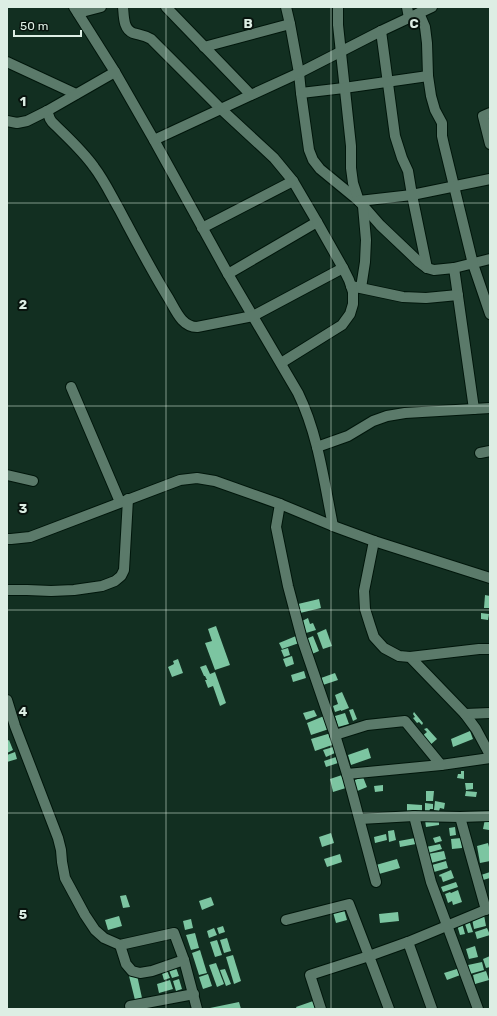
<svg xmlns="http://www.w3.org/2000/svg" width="497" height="1016" font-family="Rubik,sans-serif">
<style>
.building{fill:#7cc5a1}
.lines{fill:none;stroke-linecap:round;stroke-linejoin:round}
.minor-casing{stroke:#00160b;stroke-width:12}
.minor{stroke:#5b7a6a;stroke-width:10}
.grid{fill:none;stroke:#ddeee4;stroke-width:1;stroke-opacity:0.55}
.grid-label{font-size:13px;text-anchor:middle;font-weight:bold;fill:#ddeee4;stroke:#08140e;stroke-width:4;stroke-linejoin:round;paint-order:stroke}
</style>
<rect width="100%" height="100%" fill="#122f21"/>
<!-- building -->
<g class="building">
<polygon points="485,595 490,596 490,608 484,608"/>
<polygon points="319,599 321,608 300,613 298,604"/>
<polygon points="481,613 489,614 488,620 481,619"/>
<polygon points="308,618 310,624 313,623 316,630 306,633 302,621"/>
<polygon points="216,626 230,665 215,670 205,643 212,641 208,629"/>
<polygon points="326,629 332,646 323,649 317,633"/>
<polygon points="296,636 299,643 282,649 279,643"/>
<polygon points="313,636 319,651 312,654 306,639"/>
<polygon points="288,648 290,655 284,657 281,650"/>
<polygon points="292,656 294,664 286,667 283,659"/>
<polygon points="178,659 183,673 172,677 168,667 174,664 173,661"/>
<polygon points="206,665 210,674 215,672 226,703 220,706 213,686 208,688 205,680 207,680 205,676 204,676 200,667"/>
<polygon points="304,671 306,678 293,682 291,675"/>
<polygon points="335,673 338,680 323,685 321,678"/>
<polygon points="342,692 349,708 341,711 341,710 335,712 333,706 338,704 335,695"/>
<polygon points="353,709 357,719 353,721 349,710"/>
<polygon points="314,710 317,716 306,720 303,713"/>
<polygon points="414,712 423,723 422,725 419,722 417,723 413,718 415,717 413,714"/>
<polygon points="345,713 349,724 338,727 335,716"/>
<polygon points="324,716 329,729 311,735 307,723"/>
<polygon points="427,728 437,739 429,746 421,737 427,732 424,729"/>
<polygon points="470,731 473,739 453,747 451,739"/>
<polygon points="331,733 335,744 315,751 311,739"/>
<polygon points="9,740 13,750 7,753 7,741"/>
<polygon points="333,747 335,753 326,757 323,750"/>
<polygon points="368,748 371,758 351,765 348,755"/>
<polygon points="15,752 17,759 7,762 7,755"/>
<polygon points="336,757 338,763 326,767 324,761"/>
<polygon points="461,771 464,771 464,779 457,778 458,774 461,774"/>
<polygon points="345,774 349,787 333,792 330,779"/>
<polygon points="363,777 367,787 355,792 354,788 356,787 355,784 353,785 352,781"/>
<polygon points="465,783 473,783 473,789 466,790"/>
<polygon points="383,785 383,791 375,792 374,786"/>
<polygon points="426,791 434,791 433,801 426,801"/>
<polygon points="466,791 477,792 476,797 465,796"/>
<polygon points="435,801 445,803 444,809 440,808 439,811 434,810"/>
<polygon points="425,803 433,804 433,809 430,809 429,812 425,812"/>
<polygon points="407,804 422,805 422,812 407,811"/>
<polygon points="439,818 439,825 426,827 425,820"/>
<polygon points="485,819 490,820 489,830 483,829"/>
<polygon points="455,827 456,835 450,836 449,828"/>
<polygon points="394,830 396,840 389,842 388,831"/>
<polygon points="331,833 334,843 322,847 319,837"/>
<polygon points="386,834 387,840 375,843 374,837"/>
<polygon points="440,836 442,841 435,843 433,838"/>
<polygon points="415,838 416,844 400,847 399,841"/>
<polygon points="461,838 462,848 452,849 451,839"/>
<polygon points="488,843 490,851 490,861 480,863 477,846"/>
<polygon points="440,844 442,849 428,853 426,847"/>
<polygon points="444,851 446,859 431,863 428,854"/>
<polygon points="340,854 342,862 327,867 324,859"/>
<polygon points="397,859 400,868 379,874 376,865"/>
<polygon points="446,861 448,868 434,872 432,865"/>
<polygon points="451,870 454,878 443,882 441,876 440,877 439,875"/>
<polygon points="490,872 490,878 483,880 481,875"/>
<polygon points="456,882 458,887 443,892 441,887"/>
<polygon points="458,890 462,902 453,905 452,901 448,903 445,894 450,892 451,893"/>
<polygon points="126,895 130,907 123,908 120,896"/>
<polygon points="211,897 214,905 202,910 199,901"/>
<polygon points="342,902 347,920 336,923 331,905"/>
<polygon points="398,912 399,921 380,923 379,914"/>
<polygon points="484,915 486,926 474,929 472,919"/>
<polygon points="119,916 122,926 108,930 105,920"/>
<polygon points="191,919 193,928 185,930 183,921"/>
<polygon points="469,920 473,932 468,933 464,921"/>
<polygon points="462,923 465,934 460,935 457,925"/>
<polygon points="223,926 225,932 219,934 217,928"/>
<polygon points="214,928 217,935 209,938 207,931"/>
<polygon points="487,928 490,935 477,939 475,932"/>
<polygon points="195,933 199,948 191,950 186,935"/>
<polygon points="227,938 231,951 224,953 220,940"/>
<polygon points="217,940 222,955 215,957 210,942"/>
<polygon points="475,946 478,957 469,959 466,949"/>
<polygon points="200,950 207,973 199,975 192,953"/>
<polygon points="233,955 241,981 234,984 226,957"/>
<polygon points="490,956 490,967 486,968 483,959"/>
<polygon points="482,962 484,970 470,974 468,965"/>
<polygon points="216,963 224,984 217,987 209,965"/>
<polygon points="175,965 179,976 172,978 168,968"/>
<polygon points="166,968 170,978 164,980 161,970"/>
<polygon points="460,968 463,974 447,980 444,973"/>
<polygon points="225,969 231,984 226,986 220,970"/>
<polygon points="486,971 489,980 475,984 473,975"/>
<polygon points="208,974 212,986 203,989 199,977"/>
<polygon points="137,975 142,998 135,1000 129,976"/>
<polygon points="179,979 182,989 176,991 173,981"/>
<polygon points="170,980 173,989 159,993 157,984"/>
<polygon points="316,1000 319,1009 297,1009 296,1007"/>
<polygon points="239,1002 241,1009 211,1009 210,1008"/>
</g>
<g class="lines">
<!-- minor casing -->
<g class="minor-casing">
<g id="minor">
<path d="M74,7L115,72L154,140L228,274L298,393C318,434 324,481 333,526"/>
<path d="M123,7C124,16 123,29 133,33C140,35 144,35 151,39L221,109L274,158L293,181L317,222L228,274"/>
<polyline points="166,7 251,95"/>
<polyline points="286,7 290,24 299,73 301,93 309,150 313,160 320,169 359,201 380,225 419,262 427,268 434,270 454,268 490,259"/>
<polyline points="338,7 338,25 351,146 351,168 353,183 359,201"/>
<polyline points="407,7 409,18"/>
<polyline points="78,13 101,7"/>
<polyline points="419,13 425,27 427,43 428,76 431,96 435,110 442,123 442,136 444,145 473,264 490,314"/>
<polyline points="381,31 395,136 402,158 408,171 412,195 427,268"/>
<polyline points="204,47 290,24"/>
<polyline points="7,62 76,94"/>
<polyline points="301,93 344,88 428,76"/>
<path d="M47,111L50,119L52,122C67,137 82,150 94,167C104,180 111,195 119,209C135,239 151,270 169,299C176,311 182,327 197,327L253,316L343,268L317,222"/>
<polyline points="490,113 483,116 490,144"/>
<polyline points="7,121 17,123 27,121 47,111 115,72"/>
<polyline points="154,140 251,95 299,73 381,31 432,7"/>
<polyline points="359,201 412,195 490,179"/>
<polyline points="202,228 293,181"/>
<polyline points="454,268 474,409"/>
<polyline points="351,286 403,297 426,298 458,295"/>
<polyline points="361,288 365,262 366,240 363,206"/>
<polyline points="281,363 342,325 350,314 353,304 353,292 349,280 343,268"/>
<polyline points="71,387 120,502"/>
<polyline points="317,447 348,436 373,421 387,416 405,413 490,408"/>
<polyline points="480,453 490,451"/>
<polyline points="7,475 33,481"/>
<polyline points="280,504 276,527 288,586 302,639 335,735 347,774"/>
<polyline points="7,539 11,539 30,537 180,480 197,478 215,481 280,504 333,526 374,541 490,578"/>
<polyline points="374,541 364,591 365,609 370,625 374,637 384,648 399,656 410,657 465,714 476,729 490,755"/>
<polyline points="7,590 27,590 51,591 74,590 102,586 115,581 121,576 124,570 128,499"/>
<polyline points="410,657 479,649 490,649"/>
<polyline points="7,700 15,726 58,838 61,850 62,862 65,878 85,915 95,930 104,938 120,945 174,933 184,960 197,1009"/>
<polyline points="465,714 490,713"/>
<polyline points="335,735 367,725 405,721 441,765 490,758"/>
<polyline points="460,817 486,910"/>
<polyline points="360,819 414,816"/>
<polyline points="376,882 352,792 347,774 441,765"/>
<polyline points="286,920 349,904 369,956 310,975 321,1009"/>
<polyline points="408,942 490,908"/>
<polyline points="120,945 126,964 132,971 140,973 152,971 184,960"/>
<polyline points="130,1006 194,994"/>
<polyline points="389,1009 369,956 408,942 432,1009"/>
<polyline points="478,1009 431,882 414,816 460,817 490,816"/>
</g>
</g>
<!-- minor -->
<use href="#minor" class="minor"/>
</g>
<!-- grid -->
<path class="grid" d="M166,7V1009M331,7V1009M7,203H490M7,406H490M7,610H490M7,813H490"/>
<g class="grid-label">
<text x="248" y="28">B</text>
<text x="414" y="28">C</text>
<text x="23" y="106">1</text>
<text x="23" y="309">2</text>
<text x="23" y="513">3</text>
<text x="23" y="716">4</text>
<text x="23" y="919">5</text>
</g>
<!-- border -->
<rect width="497" height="1016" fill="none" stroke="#ddeee4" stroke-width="16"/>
<!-- scale -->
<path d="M14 30v6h67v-6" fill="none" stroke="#ddeee4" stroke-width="2"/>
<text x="20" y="30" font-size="12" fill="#ddeee4" stroke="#08140e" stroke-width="3" paint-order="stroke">50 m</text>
</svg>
